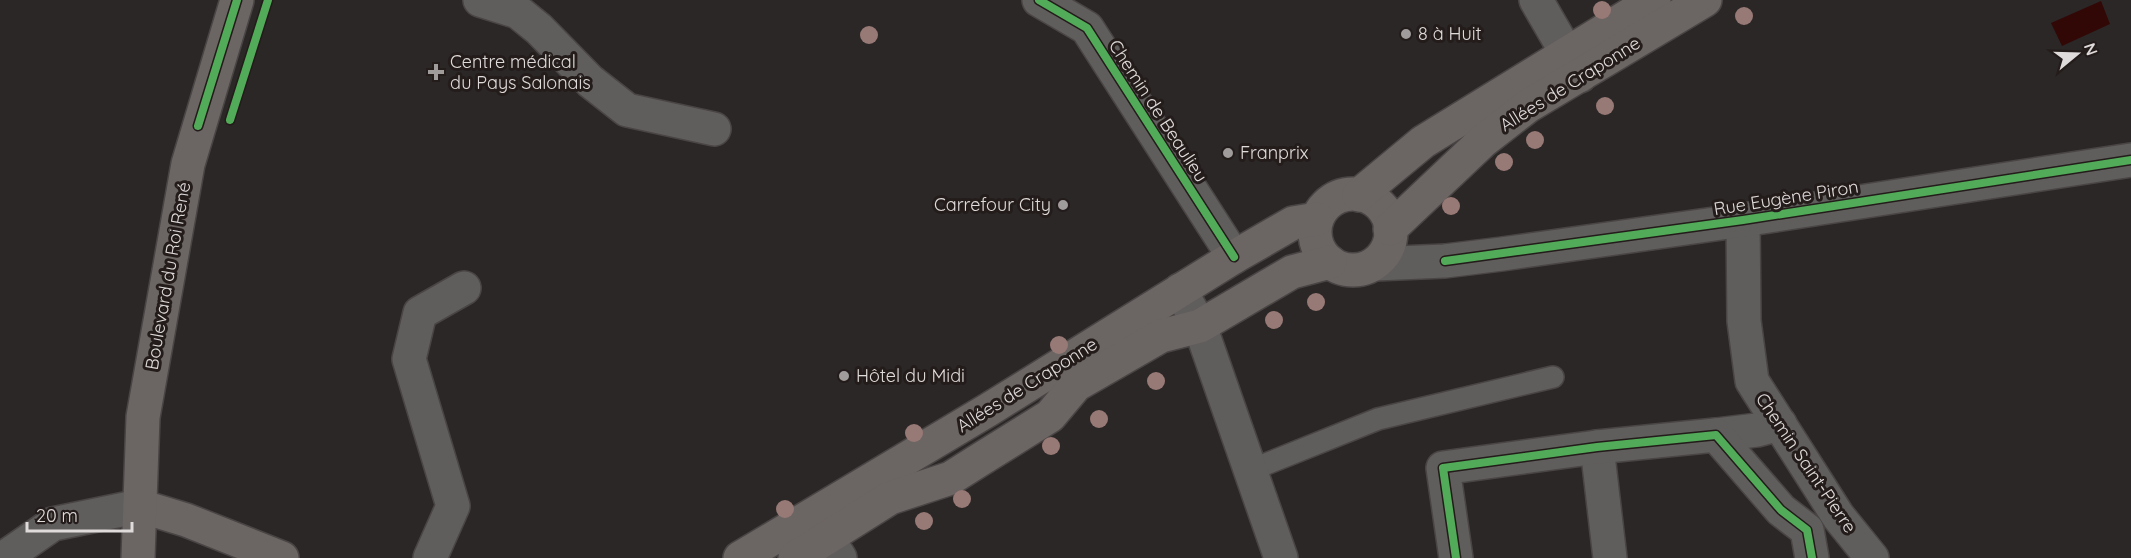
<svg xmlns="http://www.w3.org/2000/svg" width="2131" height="558" font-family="Quicksand,sans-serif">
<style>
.water{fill:#320806}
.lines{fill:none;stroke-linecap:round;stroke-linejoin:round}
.lane-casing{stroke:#494544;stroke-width:24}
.street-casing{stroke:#494544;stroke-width:36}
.secondary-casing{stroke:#494544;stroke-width:36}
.lane{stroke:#605d5d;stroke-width:21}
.street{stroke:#605d5d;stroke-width:33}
.secondary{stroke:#6b6564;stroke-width:33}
.cycleway-casing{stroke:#231c1b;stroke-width:11}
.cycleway{stroke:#51ab58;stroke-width:8}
.tree{fill:#977975}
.poi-dot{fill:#a19c9c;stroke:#231c1b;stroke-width:2}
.labels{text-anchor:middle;stroke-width:6;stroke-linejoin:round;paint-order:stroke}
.poi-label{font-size:18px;fill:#e0dbdb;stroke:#231c1b;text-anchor:start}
.street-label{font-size:18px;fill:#e0dbdb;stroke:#231c1b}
</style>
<rect width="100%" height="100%" fill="#2b2727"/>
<!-- water -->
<polygon class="water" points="2101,1 2110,24 2062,46 2051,23"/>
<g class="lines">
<!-- lane casing -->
<g class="lane-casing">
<polyline id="lane" points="1251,470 1378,419 1553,377"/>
</g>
<!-- street casing -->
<g class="street-casing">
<g id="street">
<polyline points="480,0 518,12 539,29 590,81 627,110 714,129"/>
<polyline points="1039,0 1087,28 1234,257"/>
<polyline points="1536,0 1580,76"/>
<polyline points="1743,220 1744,321 1752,381 1838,516 1872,558"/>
<polyline points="1375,264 1445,261 1502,254 1743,220 2131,160"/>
<polyline points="1180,290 1200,326 1281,558"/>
<polyline points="1716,435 1757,430 1780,424"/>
<polyline points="1597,447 1610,558"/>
<polyline points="827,537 840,558"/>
<polyline points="4,558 53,524 140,506"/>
<polyline points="430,558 453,506 409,359 420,313 464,288"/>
<polyline points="1456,558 1443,468 1597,447 1716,435 1781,510 1807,530 1812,558"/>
</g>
</g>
<!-- secondary casing -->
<g class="secondary-casing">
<g id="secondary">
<circle cx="1353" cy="232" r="38"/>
<polyline points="1359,195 1423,142 1654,0"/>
<polyline points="1390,229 1483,141 1528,106 1705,0"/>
<polyline points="140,506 186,520 282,558"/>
<polyline points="138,558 143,417 188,164 237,0"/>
<polyline points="740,558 988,410 1234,257 1293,223 1317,219"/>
<polyline points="795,558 890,498 951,478 981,459 1050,416 1076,385 1161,336 1200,326 1292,272 1330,262"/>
</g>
</g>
<!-- lane -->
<use href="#lane" class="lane"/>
<!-- street -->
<use href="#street" class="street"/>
<!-- secondary -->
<use href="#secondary" class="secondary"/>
<!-- cycleway casing -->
<g class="cycleway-casing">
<g id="cycleway">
<polyline points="1039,0 1087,28 1234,257"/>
<polyline points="230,120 268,0"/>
<polyline points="198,126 237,0"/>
<polyline points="1445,261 1743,220 2131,160"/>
<polyline points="1456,558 1443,468 1597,447 1716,435 1781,510 1807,530 1812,558"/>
</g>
</g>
<!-- cycleway -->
<use href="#cycleway" class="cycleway"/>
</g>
<!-- trees -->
<g class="tree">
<circle cx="1602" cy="10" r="9"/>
<circle cx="1744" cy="16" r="9"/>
<circle cx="869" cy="35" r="9"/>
<circle cx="1605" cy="106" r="9"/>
<circle cx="1535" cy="140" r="9"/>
<circle cx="1504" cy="162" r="9"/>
<circle cx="1451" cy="206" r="9"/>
<circle cx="1316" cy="302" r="9"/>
<circle cx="1274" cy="320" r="9"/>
<circle cx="1059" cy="345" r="9"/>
<circle cx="1156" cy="381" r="9"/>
<circle cx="1099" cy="419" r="9"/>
<circle cx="914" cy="433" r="9"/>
<circle cx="1051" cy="446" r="9"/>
<circle cx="962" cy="499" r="9"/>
<circle cx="785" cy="509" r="9"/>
<circle cx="924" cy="521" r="9"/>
</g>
<!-- markers -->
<g class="poi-dot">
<circle cx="1406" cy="34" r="6"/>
<path d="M433 63h6v6h6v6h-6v6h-6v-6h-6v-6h6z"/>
<circle cx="1228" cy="153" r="6"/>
<circle cx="1063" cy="205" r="6"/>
<circle cx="844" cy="376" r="6"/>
</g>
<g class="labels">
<!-- poi labels -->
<g class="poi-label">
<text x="1418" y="40">8 à Huit</text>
<text x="450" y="68">Centre médical<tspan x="450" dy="21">du Pays Salonais</tspan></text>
<text x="1240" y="159">Franprix</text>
<text x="1051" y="211" text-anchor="end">Carrefour City</text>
<text x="856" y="382">Hôtel du Midi</text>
</g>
<!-- street labels -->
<g class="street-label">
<text transform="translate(1570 84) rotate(-32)" y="6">Allées de Craponne</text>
<text transform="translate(1158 111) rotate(57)" y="6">Chemin de Beaulieu</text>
<text transform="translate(1786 198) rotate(-9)" y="6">Rue Eugène Piron</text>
<text transform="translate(168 276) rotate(-80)" y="6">Boulevard du Roi René</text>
<text transform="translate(1027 385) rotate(-32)" y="6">Allées de Craponne</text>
<text transform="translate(1806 463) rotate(56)" y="6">Chemin Saint-Pierre</text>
</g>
</g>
<!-- north arrow -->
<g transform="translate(2077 54) rotate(71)" stroke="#231c1b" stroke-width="4.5" paint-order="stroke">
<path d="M0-4.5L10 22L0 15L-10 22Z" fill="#e0dbdb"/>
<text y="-9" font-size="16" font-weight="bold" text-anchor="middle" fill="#e0dbdb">N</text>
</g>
<!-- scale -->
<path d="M27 522v9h105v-9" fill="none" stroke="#e0dbdb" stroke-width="3"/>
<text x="36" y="522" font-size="18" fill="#e0dbdb" stroke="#231c1b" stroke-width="4.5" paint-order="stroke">20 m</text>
</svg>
